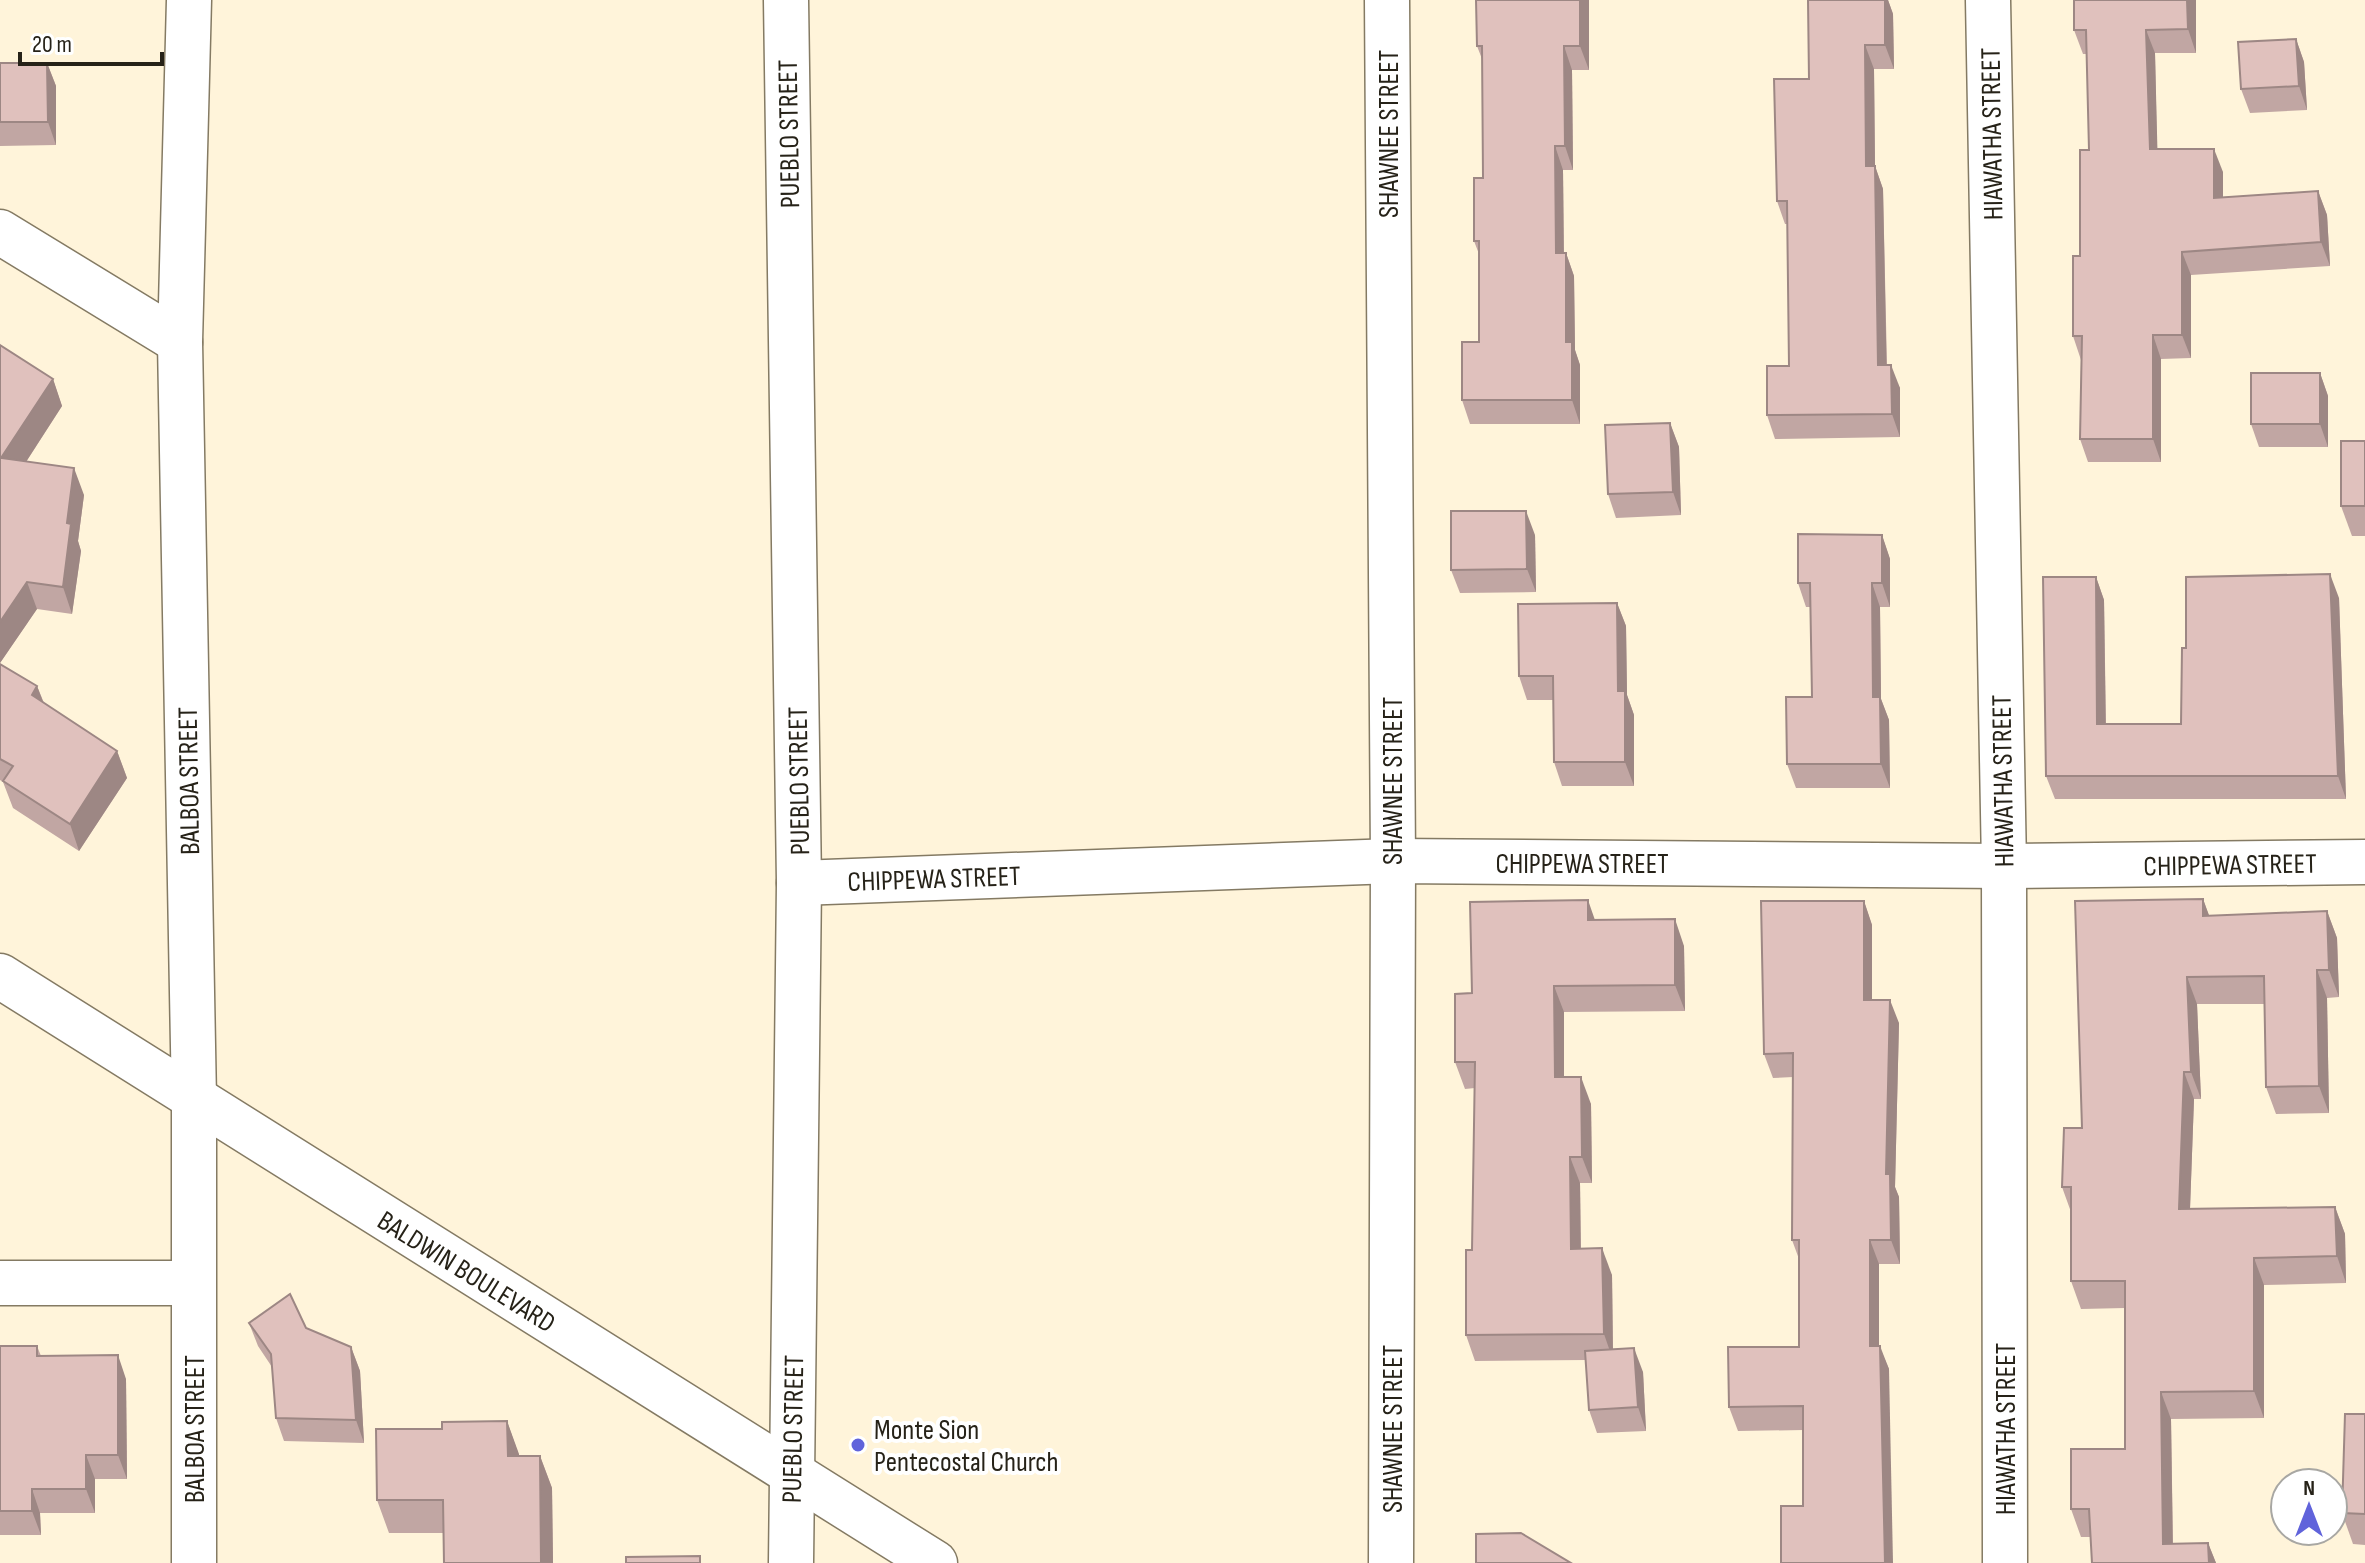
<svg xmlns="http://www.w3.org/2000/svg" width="2365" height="1563" font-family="'Sofia Sans Condensed',sans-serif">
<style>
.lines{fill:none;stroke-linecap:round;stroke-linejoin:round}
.minor-casing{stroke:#847a63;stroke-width:47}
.major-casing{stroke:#847a63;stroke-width:47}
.minor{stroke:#fff;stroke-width:44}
.major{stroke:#fff;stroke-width:44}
.wall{fill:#c1a6a3}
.shaded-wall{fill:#9d8784}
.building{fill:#e0c1bd;stroke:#9d8784;stroke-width:2}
.poi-dot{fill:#6063db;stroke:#fff;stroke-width:3}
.labels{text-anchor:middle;stroke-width:8;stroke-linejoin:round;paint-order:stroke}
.street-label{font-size:28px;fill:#262218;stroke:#fff}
.poi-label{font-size:28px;fill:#262218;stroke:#fff;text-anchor:start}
</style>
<rect width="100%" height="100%" fill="#fff4da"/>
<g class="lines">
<!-- minor casing -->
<g class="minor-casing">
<g id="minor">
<polyline points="189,0 180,342 194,1100 194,1563"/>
<polyline points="786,0 799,883 791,1563"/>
<polyline points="1387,0 1393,861 1391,1563"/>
<polyline points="1988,0 2004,866 2005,1563"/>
<polyline points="0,232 180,342"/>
<polyline points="799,883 1393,861 2004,866 2365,862"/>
<polyline points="0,1283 193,1283"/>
</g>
</g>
<!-- major casing -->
<g class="major-casing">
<polyline id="major" points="0,976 935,1563"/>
</g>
<!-- minor -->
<use href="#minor" class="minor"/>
<!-- major -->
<use href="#major" class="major"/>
</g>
<!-- wall -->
<g class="wall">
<polygon points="1589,0 1589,70 1572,70 1573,170 1563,170 1564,253 1566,253 1574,276 1575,350 1580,365 1580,424 1470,424 1462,400 1479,342 1479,254 1474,241 1483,178 1482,59 1477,46"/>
<polygon points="1808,0 1888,0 1893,14 1894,69 1874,69 1875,166 1883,189 1887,365 1900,388 1900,437 1775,439 1767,415 1789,366 1787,224 1785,224 1777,201 1809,79"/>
<polygon points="2074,0 2196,0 2196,53 2155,53 2157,149 2223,172 2223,197 2318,191 2327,215 2330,266 2191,275 2191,358 2161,359 2161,462 2088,462 2080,439 2081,360 2073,336 2089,150 2087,54 2083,54 2074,30"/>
<polygon points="2296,39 2304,62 2307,110 2250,113 2241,89"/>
<polygon points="0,63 47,63 56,86 56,145 0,146"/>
<polygon points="0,345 53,379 62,406 26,462 84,495 78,541 81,551 72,614 37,609 0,663"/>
<polygon points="2320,373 2328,396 2328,447 2259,447 2251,424"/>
<polygon points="1670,423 1679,447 1681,515 1616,518 1608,494"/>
<polygon points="2365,441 2365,536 2352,536 2341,506"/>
<polygon points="1535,535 1536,592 1460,593 1451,570"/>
<polygon points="1882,535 1890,559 1890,607 1880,607 1881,699 1889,720 1890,788 1796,788 1787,764 1812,697 1810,607 1806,607 1798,583"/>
<polygon points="2096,577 2104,600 2106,724 2181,724 2339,598 2346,799 2055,799 2046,776"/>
<polygon points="1617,603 1626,626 1627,695 1634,715 1634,786 1562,786 1554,762 1553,700 1527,700 1519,676"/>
<polygon points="0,664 37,686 44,703 117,751 127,778 79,851 13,808 3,782 0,780"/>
<polygon points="2203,899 2209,916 2327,911 2337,938 2339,997 2327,998 2329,1113 2276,1114 2266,1087 2265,1004 2197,1004 2201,1099 2194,1099 2190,1209 2335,1207 2345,1234 2346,1283 2264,1285 2264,1418 2171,1419 2173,1544 2208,1543 2216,1563 2092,1563 2091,1537 2081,1537 2071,1509 2125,1449 2125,1308 2081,1309 2071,1281 2071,1212 2062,1187 2082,1128"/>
<polygon points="1864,901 1872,925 1872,1000 1899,1023 1895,1187 1899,1197 1900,1264 1879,1264 1879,1346 1889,1369 1803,1506 1803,1430 1738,1431 1729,1407 1799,1347 1799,1259 1792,1240 1793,1077 1773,1078 1764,1054"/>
<polygon points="1595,920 1684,946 1685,1011 1564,1012 1564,1077 1591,1104 1592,1183 1580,1183 1581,1249 1612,1275 1613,1349 1643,1372 1646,1431 1597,1433 1589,1410 1586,1360 1475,1361 1466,1335 1472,1250 1475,1088 1465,1089 1455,1062 1472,993"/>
<polygon points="249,1323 306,1328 351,1347 360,1371 364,1443 284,1441 276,1418 272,1367 258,1346"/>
<polygon points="0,1346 37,1346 41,1356 126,1379 127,1479 95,1479 95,1513 40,1513 41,1535 0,1535"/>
<polygon points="2365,1414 2365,1545 2353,1544 2342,1513"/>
<polygon points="507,1421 519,1456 540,1456 552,1488 553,1563 444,1563 444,1533 389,1533 377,1500 442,1429"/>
</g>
<!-- shaded-wall -->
<g class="shaded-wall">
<polygon points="1580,0 1589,0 1589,70 1580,46"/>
<polygon points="1885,0 1888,0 1893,14 1894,69 1885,45"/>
<polygon points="2187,0 2196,0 2196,53 2188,29"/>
<polygon points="2146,30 2155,53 2158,173 2150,149"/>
<polygon points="2296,39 2304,62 2307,110 2299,86"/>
<polygon points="1865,45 1874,69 1875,166 1883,189 1887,388 1878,365 1866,166"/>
<polygon points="1564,46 1572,70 1573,170 1565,146"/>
<polygon points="47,63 56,86 56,145 48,122"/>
<polygon points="1555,146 1563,170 1564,276 1556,253"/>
<polygon points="2214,149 2223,172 2223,221 2214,198"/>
<polygon points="2318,191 2327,215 2330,266 2321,242"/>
<polygon points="2182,252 2191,275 2191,358 2182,335"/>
<polygon points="1566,253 1574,276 1575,350 1580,365 1580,424 1572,400 1566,342"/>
<polygon points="2153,335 2161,359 2161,462 2153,439"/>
<polygon points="1891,365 1900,388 1900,437 1892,414"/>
<polygon points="2320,373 2328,396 2328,447 2320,424"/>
<polygon points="53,379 62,406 11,485 1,458"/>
<polygon points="1670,423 1679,447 1681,515 1673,492"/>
<polygon points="74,468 84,495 78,541 81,551 72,614 63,587 67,523"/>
<polygon points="1526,511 1535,535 1536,592 1527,569"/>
<polygon points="1882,535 1890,559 1890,607 1882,583"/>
<polygon points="2330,574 2339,598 2346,799 2338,776"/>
<polygon points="2096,577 2104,600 2106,748 2097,724"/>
<polygon points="27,582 37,609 0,663 0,622"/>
<polygon points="1872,583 1880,607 1881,699 1889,720 1890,788 1881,764 1873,697"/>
<polygon points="1617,603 1626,626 1627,695 1634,715 1634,786 1625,762 1618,691"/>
<polygon points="37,686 47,712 32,695"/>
<polygon points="117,751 127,778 79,851 70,824"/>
<polygon points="2203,899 2213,926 2203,916"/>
<polygon points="1588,900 1597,926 1588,920"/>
<polygon points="1864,901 1872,925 1872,1024 1864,1000"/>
<polygon points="2327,911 2337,938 2339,997 2329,970"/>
<polygon points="1675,919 1684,946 1685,1011 1675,985"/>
<polygon points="2317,970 2327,998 2329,1113 2319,1086"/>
<polygon points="2187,977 2197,1004 2201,1099 2191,1072"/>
<polygon points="1554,986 1564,1012 1564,1104 1555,1077"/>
<polygon points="1890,1000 1899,1023 1895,1187 1899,1197 1900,1264 1891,1240 1886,1174"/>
<polygon points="2184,1072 2194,1099 2189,1236 2179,1209"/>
<polygon points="1581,1077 1591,1104 1592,1183 1582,1157"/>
<polygon points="1570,1157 1580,1183 1581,1275 1571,1249"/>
<polygon points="2335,1207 2345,1234 2346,1283 2337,1256"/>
<polygon points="1870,1240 1879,1264 1879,1369 1870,1346"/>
<polygon points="1602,1248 1612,1275 1613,1360 1604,1334"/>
<polygon points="2254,1258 2264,1285 2264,1418 2254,1391"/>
<polygon points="1880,1346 1889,1369 1893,1563 1885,1563"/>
<polygon points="351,1347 360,1371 364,1443 356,1420"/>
<polygon points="1634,1348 1643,1372 1646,1431 1638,1407"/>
<polygon points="118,1355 126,1379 127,1479 118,1455"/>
<polygon points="2161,1392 2171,1419 2173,1563 2163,1544"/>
<polygon points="507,1421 519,1454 520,1488 508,1456"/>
<polygon points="86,1455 95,1479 95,1513 86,1489"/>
<polygon points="540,1456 552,1488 553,1563 541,1563"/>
<polygon points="32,1489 40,1513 41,1535 32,1511"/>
<polygon points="2208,1543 2216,1563 2209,1563"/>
</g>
<!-- building -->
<g class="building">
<polygon points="1476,0 1580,0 1580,46 1564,46 1565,146 1555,146 1556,253 1566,253 1566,342 1572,342 1572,400 1462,400 1462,342 1479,342 1479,241 1474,241 1474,178 1483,178 1482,46 1477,46"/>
<polygon points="1808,0 1885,0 1885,45 1865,45 1866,166 1875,166 1878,365 1891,365 1892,414 1767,415 1767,366 1789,366 1787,201 1777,201 1774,79 1809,79"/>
<polygon points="2074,0 2187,0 2188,29 2146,30 2150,149 2214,149 2214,198 2318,191 2321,242 2182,252 2182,335 2153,335 2153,439 2080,439 2082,336 2073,336 2073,256 2080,256 2080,150 2089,150 2086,30 2074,30"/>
<polygon points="2296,39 2299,86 2241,89 2238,42"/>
<polygon points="0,63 47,63 48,122 0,122"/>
<polygon points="0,345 53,379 1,458 74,468 67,523 71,524 63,587 27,582 0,622"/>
<rect x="2251" y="373" width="69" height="51"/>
<polygon points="1670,423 1673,492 1608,494 1605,425"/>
<rect x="2341" y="441" width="24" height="65"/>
<polygon points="1451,511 1526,511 1527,569 1451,570"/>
<polygon points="1798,534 1882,535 1882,583 1872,583 1873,697 1880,697 1881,764 1787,764 1786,697 1812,697 1810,583 1798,583"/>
<polygon points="2330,574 2338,776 2046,776 2043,577 2096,577 2097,724 2181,724 2182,648 2186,648 2186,577"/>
<polygon points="1617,603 1618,691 1625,691 1625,762 1554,762 1553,676 1519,676 1518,604"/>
<polygon points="0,664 37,686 32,695 117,751 70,824 3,781 13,766 0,759"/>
<polygon points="2203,899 2203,916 2327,911 2329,970 2317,970 2319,1086 2266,1087 2264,976 2187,977 2191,1072 2184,1072 2179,1209 2335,1207 2337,1256 2254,1258 2254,1391 2161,1392 2163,1544 2208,1543 2209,1563 2092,1563 2089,1509 2071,1509 2071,1449 2125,1449 2125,1281 2071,1281 2071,1187 2062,1187 2064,1128 2082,1128 2075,901"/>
<polygon points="1588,900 1588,920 1675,919 1675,985 1554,986 1555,1077 1581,1077 1582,1157 1570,1157 1571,1249 1602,1248 1604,1334 1466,1335 1466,1250 1472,1250 1475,1062 1455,1062 1455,994 1472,993 1470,902"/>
<polygon points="1761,901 1864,901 1864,1000 1890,1000 1886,1174 1890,1174 1891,1240 1870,1240 1870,1346 1880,1346 1885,1563 1781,1563 1781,1506 1803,1506 1803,1406 1729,1407 1728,1347 1799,1347 1799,1240 1792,1240 1793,1053 1764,1054"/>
<polygon points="290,1294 306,1328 351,1347 356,1420 276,1418 271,1354 249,1323"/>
<polygon points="0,1346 37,1346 37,1356 118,1355 118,1455 86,1455 86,1489 32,1489 32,1511 0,1511"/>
<polygon points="1634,1348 1638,1407 1589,1410 1585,1351"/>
<polygon points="2345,1414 2365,1414 2365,1514 2342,1513"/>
<polygon points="507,1421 508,1456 540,1456 541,1563 444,1563 443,1500 377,1500 376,1429 442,1429 442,1422"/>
<polygon points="1521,1533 1571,1563 1476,1563 1476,1534"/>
<polygon points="700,1556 700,1563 626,1563 626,1557"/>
</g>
<!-- markers -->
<circle class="poi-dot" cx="858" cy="1445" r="8"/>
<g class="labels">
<!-- street labels -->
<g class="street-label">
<text transform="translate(788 134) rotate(-91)" y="10">PUEBLO STREET</text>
<text transform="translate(1388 134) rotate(-90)" y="10">SHAWNEE STREET</text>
<text transform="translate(1991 134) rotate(-91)" y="10">HIAWATHA STREET</text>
<text transform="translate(188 781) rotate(-91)" y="10">BALBOA STREET</text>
<text transform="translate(798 781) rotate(-91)" y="10">PUEBLO STREET</text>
<text transform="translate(1392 781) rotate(-90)" y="10">SHAWNEE STREET</text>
<text transform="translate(2002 781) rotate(-91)" y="10">HIAWATHA STREET</text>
<text x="1582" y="873">CHIPPEWA STREET</text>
<text transform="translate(2230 864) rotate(-1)" y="10">CHIPPEWA STREET</text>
<text transform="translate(934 878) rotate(-2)" y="10">CHIPPEWA STREET</text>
<text transform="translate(467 1271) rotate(32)" y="10">BALDWIN BOULEVARD</text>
<text transform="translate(194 1429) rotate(-90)" y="10">BALBOA STREET</text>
<text transform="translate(792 1429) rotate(-89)" y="10">PUEBLO STREET</text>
<text transform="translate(1392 1429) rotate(-90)" y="10">SHAWNEE STREET</text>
<text transform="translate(2005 1429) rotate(-90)" y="10">HIAWATHA STREET</text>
</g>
<!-- poi labels -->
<g class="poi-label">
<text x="874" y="1439">Monte Sion<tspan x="874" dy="32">Pentecostal Church</tspan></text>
</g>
</g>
<!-- north arrow -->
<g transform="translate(2309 1507)"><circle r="38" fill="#ffffff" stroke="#a8a7a3" stroke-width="2"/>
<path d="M0-6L14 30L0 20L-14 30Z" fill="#6063db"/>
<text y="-12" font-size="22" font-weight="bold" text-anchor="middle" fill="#262218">N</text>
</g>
<!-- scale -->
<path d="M20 52v12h142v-12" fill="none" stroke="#262218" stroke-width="4"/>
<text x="32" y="52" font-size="24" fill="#262218" stroke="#ffffff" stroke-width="6" paint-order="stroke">20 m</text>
</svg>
